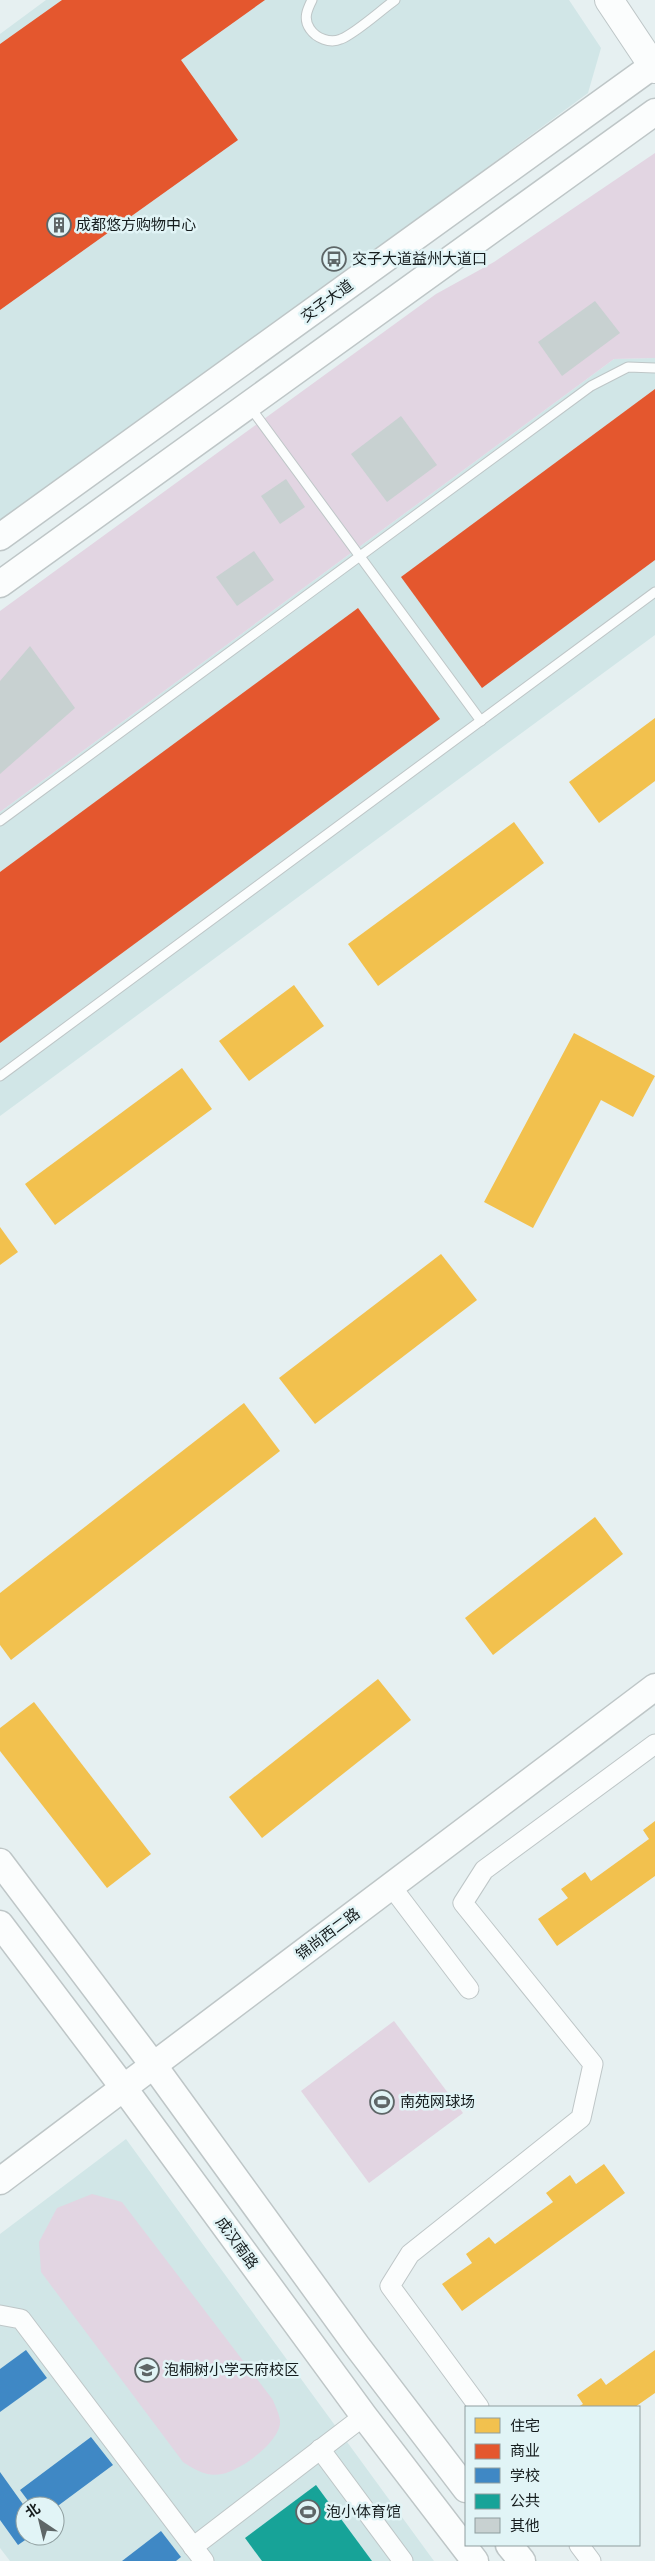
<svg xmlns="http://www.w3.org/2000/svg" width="655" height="2561" font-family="'Fira Sans Condensed','Noto Sans SC',sans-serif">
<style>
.built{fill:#d1e6e7;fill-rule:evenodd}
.green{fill:#e2d5e2}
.homes{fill:#f2c14e}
.shops{fill:#e4572e}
.schools{fill:#3f88c5}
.public{fill:#17a398}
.building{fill:#c8d1d1}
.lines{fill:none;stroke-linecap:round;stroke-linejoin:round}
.lane-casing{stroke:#bec6c7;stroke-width:11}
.street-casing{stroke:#bec6c7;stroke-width:21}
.secondary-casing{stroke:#bec6c7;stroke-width:29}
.primary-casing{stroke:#bec6c7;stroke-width:30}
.lane{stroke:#fbfdfd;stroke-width:9}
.street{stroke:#fbfdfd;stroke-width:19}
.secondary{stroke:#fbfdfd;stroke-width:26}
.primary{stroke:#fbfdfd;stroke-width:28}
.labels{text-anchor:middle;stroke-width:5;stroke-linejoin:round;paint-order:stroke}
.poi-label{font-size:15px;fill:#151c1d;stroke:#e1f4f6;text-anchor:start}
.street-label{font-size:15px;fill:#151c1d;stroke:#e1f4f6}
</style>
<rect width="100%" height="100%" fill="#e6f0f1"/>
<!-- built -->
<g class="built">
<polygon points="46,0 569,0 601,48 588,93 0,526 0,34"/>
<polygon points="655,358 655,635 0,1116 0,812 614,359"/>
<path d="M126,2139L434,2561H10L0,2548V2234ZM25,2506H55V2536H25Z"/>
</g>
<!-- green -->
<g class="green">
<polygon points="655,153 655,358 614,359 0,812 0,611 436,294 494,262"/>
<polygon points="394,2021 463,2113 369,2183 301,2091"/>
<path d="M92,2194L122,2202L273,2400C275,2406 280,2415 280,2422C280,2442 240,2471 222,2474C207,2477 195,2470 183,2462L41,2272L39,2242L57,2208Z"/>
</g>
<!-- homes -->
<g class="homes">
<polygon points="655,718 655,781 599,823 569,782"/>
<polygon points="514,822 544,863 378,986 348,944"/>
<polygon points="294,985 324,1026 249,1081 219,1041"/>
<polygon points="574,1033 655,1076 633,1117 601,1100 533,1228 484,1202"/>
<polygon points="182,1068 212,1109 55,1225 25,1184"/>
<polygon points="0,1227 18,1252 0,1265"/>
<polygon points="441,1254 477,1300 315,1424 279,1378"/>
<polygon points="244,1403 280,1451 11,1660 0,1645 0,1593"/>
<polygon points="595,1517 623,1554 493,1655 465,1618"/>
<polygon points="378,1679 411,1720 262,1838 229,1797"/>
<polygon points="34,1702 151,1854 107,1888 0,1751 0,1728"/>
<polygon points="655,1821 655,1876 557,1946 538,1919 568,1898 561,1889 585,1872 591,1881 649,1839 643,1830"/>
<polygon points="604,2164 625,2193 462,2311 442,2284 472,2263 466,2254 489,2237 495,2244 553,2202 546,2193 570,2175 576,2184"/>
<polygon points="655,2350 655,2393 635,2407 578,2407 583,2404 577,2395 601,2378 606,2385"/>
</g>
<!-- shops -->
<g class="shops">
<polygon points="62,0 265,0 181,60 238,140 0,310 0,44"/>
<polygon points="655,389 655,560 482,688 401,577"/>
<polygon points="358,608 440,719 0,1043 0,872"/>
</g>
<!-- schools -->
<g class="schools">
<polygon points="26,2350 47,2378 0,2412 0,2369"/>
<polygon points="91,2437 113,2465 55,2508 55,2506 32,2506 20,2490"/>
<polygon points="0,2472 25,2507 25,2536 31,2536 18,2545 0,2520"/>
<polygon points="161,2531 181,2557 176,2561 122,2561"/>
</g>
<!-- public -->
<polygon class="public" points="316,2485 372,2561 262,2561 245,2538"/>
<!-- building -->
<g class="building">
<polygon points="595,301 620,333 562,376 538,342"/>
<polygon points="401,416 437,465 387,502 351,454"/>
<polygon points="286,479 305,507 280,524 261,496"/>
<polygon points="254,551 274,580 237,606 216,577"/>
<polygon points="30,646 75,708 0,774 0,681"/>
</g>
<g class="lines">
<!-- lane casing -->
<g class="lane-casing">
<g id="lane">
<path d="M312,0C307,10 303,19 310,29C316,38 330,44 341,39C356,33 381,10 395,0"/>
<polyline points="250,407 481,721"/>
<polyline points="0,821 591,386 628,367 655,368"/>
<polyline points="0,1076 655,592"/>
</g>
</g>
<!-- street casing -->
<g class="street-casing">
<g id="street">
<polyline points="391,1886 469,1989"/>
<polyline points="0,2315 21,2319 204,2561"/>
<polyline points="479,2407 390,2286 410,2254 581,2118 593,2064 463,1903 484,1870 655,1744"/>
<polyline points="320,2449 403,2561"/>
<polyline points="579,2545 591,2561"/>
<polyline points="193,2547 364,2416"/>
</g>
</g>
<!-- secondary casing -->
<g class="secondary-casing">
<g id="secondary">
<polyline points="0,537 655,64"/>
<polyline points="0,584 655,112"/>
<polyline points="0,1862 154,2066 357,2346 466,2489"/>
<polyline points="0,1924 123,2087 364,2416 475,2561"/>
<polyline points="0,2181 655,1687"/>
<polyline points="509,2545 522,2561"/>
</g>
</g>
<!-- primary casing -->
<g class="primary-casing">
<polyline id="primary" points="609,0 655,69"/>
</g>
<!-- lane -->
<use href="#lane" class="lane"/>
<!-- street -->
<use href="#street" class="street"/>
<!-- secondary -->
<use href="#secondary" class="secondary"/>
<!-- primary -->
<use href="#primary" class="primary"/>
</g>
<!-- icons -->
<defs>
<g id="building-ring" transform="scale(1.25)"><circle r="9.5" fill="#e1f4f6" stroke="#5e6667" stroke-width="1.5"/><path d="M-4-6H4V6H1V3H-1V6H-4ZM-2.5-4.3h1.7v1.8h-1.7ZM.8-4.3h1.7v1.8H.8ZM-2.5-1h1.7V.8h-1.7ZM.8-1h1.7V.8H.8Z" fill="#5e6667"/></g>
<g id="bus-ring" transform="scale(1.25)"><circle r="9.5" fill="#e1f4f6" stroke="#5e6667" stroke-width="1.5"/><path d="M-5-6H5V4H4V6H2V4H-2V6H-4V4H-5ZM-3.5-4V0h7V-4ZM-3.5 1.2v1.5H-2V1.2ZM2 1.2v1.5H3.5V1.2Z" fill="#5e6667"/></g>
<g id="stadium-ring" transform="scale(1.25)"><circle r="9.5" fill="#e1f4f6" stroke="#5e6667" stroke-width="1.5"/><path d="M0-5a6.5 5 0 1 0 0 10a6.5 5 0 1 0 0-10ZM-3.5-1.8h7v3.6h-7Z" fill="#5e6667"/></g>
<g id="school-ring" transform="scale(1.25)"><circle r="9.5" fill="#e1f4f6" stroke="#5e6667" stroke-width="1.5"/><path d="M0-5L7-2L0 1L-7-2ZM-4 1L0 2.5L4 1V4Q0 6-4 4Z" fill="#5e6667"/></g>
</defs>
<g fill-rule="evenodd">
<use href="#building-ring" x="59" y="225"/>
<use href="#bus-ring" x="334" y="259"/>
<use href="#stadium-ring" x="382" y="2102"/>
<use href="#school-ring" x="147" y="2370"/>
<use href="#stadium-ring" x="308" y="2512"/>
</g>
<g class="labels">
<!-- poi labels -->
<g class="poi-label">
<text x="76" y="230">成都悠方购物中心</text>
<text x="352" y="264">交子大道益州大道口</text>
<text x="400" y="2107">南苑网球场</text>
<text x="164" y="2375">泡桐树小学天府校区</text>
<text x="326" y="2517">泡小体育馆</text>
</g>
<!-- street labels -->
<g class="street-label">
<text transform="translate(327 301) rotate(-36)" y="5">交子大道</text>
<text transform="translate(328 1934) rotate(-37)" y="5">锦尚西二路</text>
<text transform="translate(237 2243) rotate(54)" y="5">成汉南路</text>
</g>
</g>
<!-- legend -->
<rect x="465" y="2406" width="175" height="140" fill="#e1f4f6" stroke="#8f9e9f"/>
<rect x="475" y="2418" width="25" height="15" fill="#f2c14e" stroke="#8f9e9f"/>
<text x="510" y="2431" font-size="15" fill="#151c1d">住宅</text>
<rect x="475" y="2444" width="25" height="15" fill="#e4572e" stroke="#8f9e9f"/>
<text x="510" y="2456" font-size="15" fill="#151c1d">商业</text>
<rect x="475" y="2468" width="25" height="15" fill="#3f88c5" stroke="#8f9e9f"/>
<text x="510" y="2481" font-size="15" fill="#151c1d">学校</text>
<rect x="475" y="2494" width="25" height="15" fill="#17a398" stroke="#8f9e9f"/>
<text x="510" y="2506" font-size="15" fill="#151c1d">公共</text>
<rect x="475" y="2518" width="25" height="15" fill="#c8d1d1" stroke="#8f9e9f"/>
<text x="510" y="2531" font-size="15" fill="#151c1d">其他</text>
<!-- north arrow -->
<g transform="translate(40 2521) rotate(325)"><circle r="24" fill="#e1f4f6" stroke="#8f9e9f"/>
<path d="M0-4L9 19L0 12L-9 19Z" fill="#5e6667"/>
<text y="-8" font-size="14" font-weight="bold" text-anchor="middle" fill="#151c1d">北</text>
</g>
</svg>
